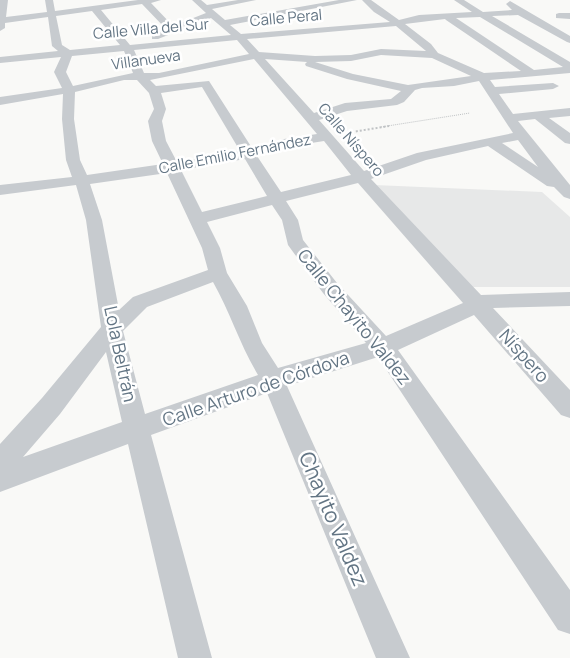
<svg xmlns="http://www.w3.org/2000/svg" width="570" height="658" font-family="Manrope,sans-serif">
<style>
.built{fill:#e7e8e8}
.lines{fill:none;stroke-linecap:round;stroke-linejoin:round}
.path-far1{stroke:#c0c3c5;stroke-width:1;stroke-dasharray:1 1;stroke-linecap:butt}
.path{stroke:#c0c3c5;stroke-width:2;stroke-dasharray:2 2;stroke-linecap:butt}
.minor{fill:#c7cbcf;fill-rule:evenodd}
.labels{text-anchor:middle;stroke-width:5;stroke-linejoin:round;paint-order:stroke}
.far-street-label{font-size:15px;fill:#637584;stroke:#fff}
.street-label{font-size:18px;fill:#637584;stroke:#fff}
.near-street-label{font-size:21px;fill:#637584;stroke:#fff}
</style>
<rect width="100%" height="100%" fill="#f9f9f7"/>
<!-- built -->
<polygon class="built" points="374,185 542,192 570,217 570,287 466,287"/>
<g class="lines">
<!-- path-far1 -->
<polyline class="path-far1" points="381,127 470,113"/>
<!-- path -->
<polyline class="path" points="340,134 389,126"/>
<!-- minor -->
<g class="minor">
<path d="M0,0H8L6,17L47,12L45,0H53L55,11L138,0H161L151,3L173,26L206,13L192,0H201L207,5L238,0H256L212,9L225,20L339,0H357L230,25L241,34L390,22L374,12L362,0H371L399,20L419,15L472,12L454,0H464L483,12L512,10L506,4L510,1L570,36V43L567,42L518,15L492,16L570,62V73L490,80L495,87L553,83L559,86L553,89L499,94L513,114L570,108V116L549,118L570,133V144L565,143L535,119L518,121L570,185V199L564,197L554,187L547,186L488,146L426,160L371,179L481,295L570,292V306L493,308L570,390V418L561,415L474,315L398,350L570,590V634L558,630L378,357L287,386L410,658H376L267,393L151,435L212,658H178L128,444L0,492V444L42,398L101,327L86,220L76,185L0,195V185L72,177L66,160L62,119L63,94L0,105V97L62,88L54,72L61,57L0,63V57L58,51L52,46L48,17L5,23V28L0,31ZM142,4L166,29L152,35V39H158L211,18L231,35L130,45L101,10ZM92,11L120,45L70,50L62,45L56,16ZM480,17L563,67L534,70L456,18ZM445,19L446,20L521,71L484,73L438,53L431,44L405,24ZM396,26L426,51L381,49L351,55L315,56L259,52L247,39ZM237,40L249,54L159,73H144L134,50ZM124,51L133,73L73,86L66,72L72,56ZM381,55L432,58L471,76L408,85L353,74L315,62L351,61ZM254,59L317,134L284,139L252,148L209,81L156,86L150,80ZM265,59L307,62L305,64L306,66L347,79L401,91L391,99L345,103L314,113ZM124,80H137L149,93L154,109L148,121L152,141L163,164L87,175L80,160L74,119L75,92ZM479,81L513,133L417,153L364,171L319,120L347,111L397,105L404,102L415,90L422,88L454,86ZM202,87L240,151L177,162L166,141L162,121L166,109L161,93ZM518,140L538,167L502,143ZM324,141L351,175L281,192L257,156L286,147ZM245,159L267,196L202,212L181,170ZM167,173L202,248L208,270L133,297L119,310L102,220L90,184ZM358,183L463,303L386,336L337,283L303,240L298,220L286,201ZM272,205L282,220L288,245L323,293L366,343L278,368L262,343L247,306L227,273L220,248L207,222ZM213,282C230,312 240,345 258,375L145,414L123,331L147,307ZM106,352L122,422L23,457L60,414Z"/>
<polygon points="559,13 570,13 570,19 556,18 556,14"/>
</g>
</g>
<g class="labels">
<!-- far-street labels -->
<g class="far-street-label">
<text transform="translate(286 18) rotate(-5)" y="5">Calle Peral</text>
<text transform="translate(151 29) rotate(-5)" y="5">Calle Villa del Sur</text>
<text transform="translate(146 60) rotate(-8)" y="5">Villanueva</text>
<text transform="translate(351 140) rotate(49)" y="5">Calle Níspero</text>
<text transform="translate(235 154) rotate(-11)" y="5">Calle Emilio Fernández</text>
</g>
<!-- street labels -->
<g class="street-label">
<text transform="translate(354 317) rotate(51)" y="6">Calle Chayito Valdez</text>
<text transform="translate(120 354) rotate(78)" y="6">Lola Beltrán</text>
<text transform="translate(524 356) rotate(48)" y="6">Níspero</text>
<text transform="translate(256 389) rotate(-19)" y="6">Calle Arturo de Córdova</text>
</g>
<!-- near-street labels -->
<g class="near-street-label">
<text transform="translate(333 519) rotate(67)" y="7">Chayito Valdez</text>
</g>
</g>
</svg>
